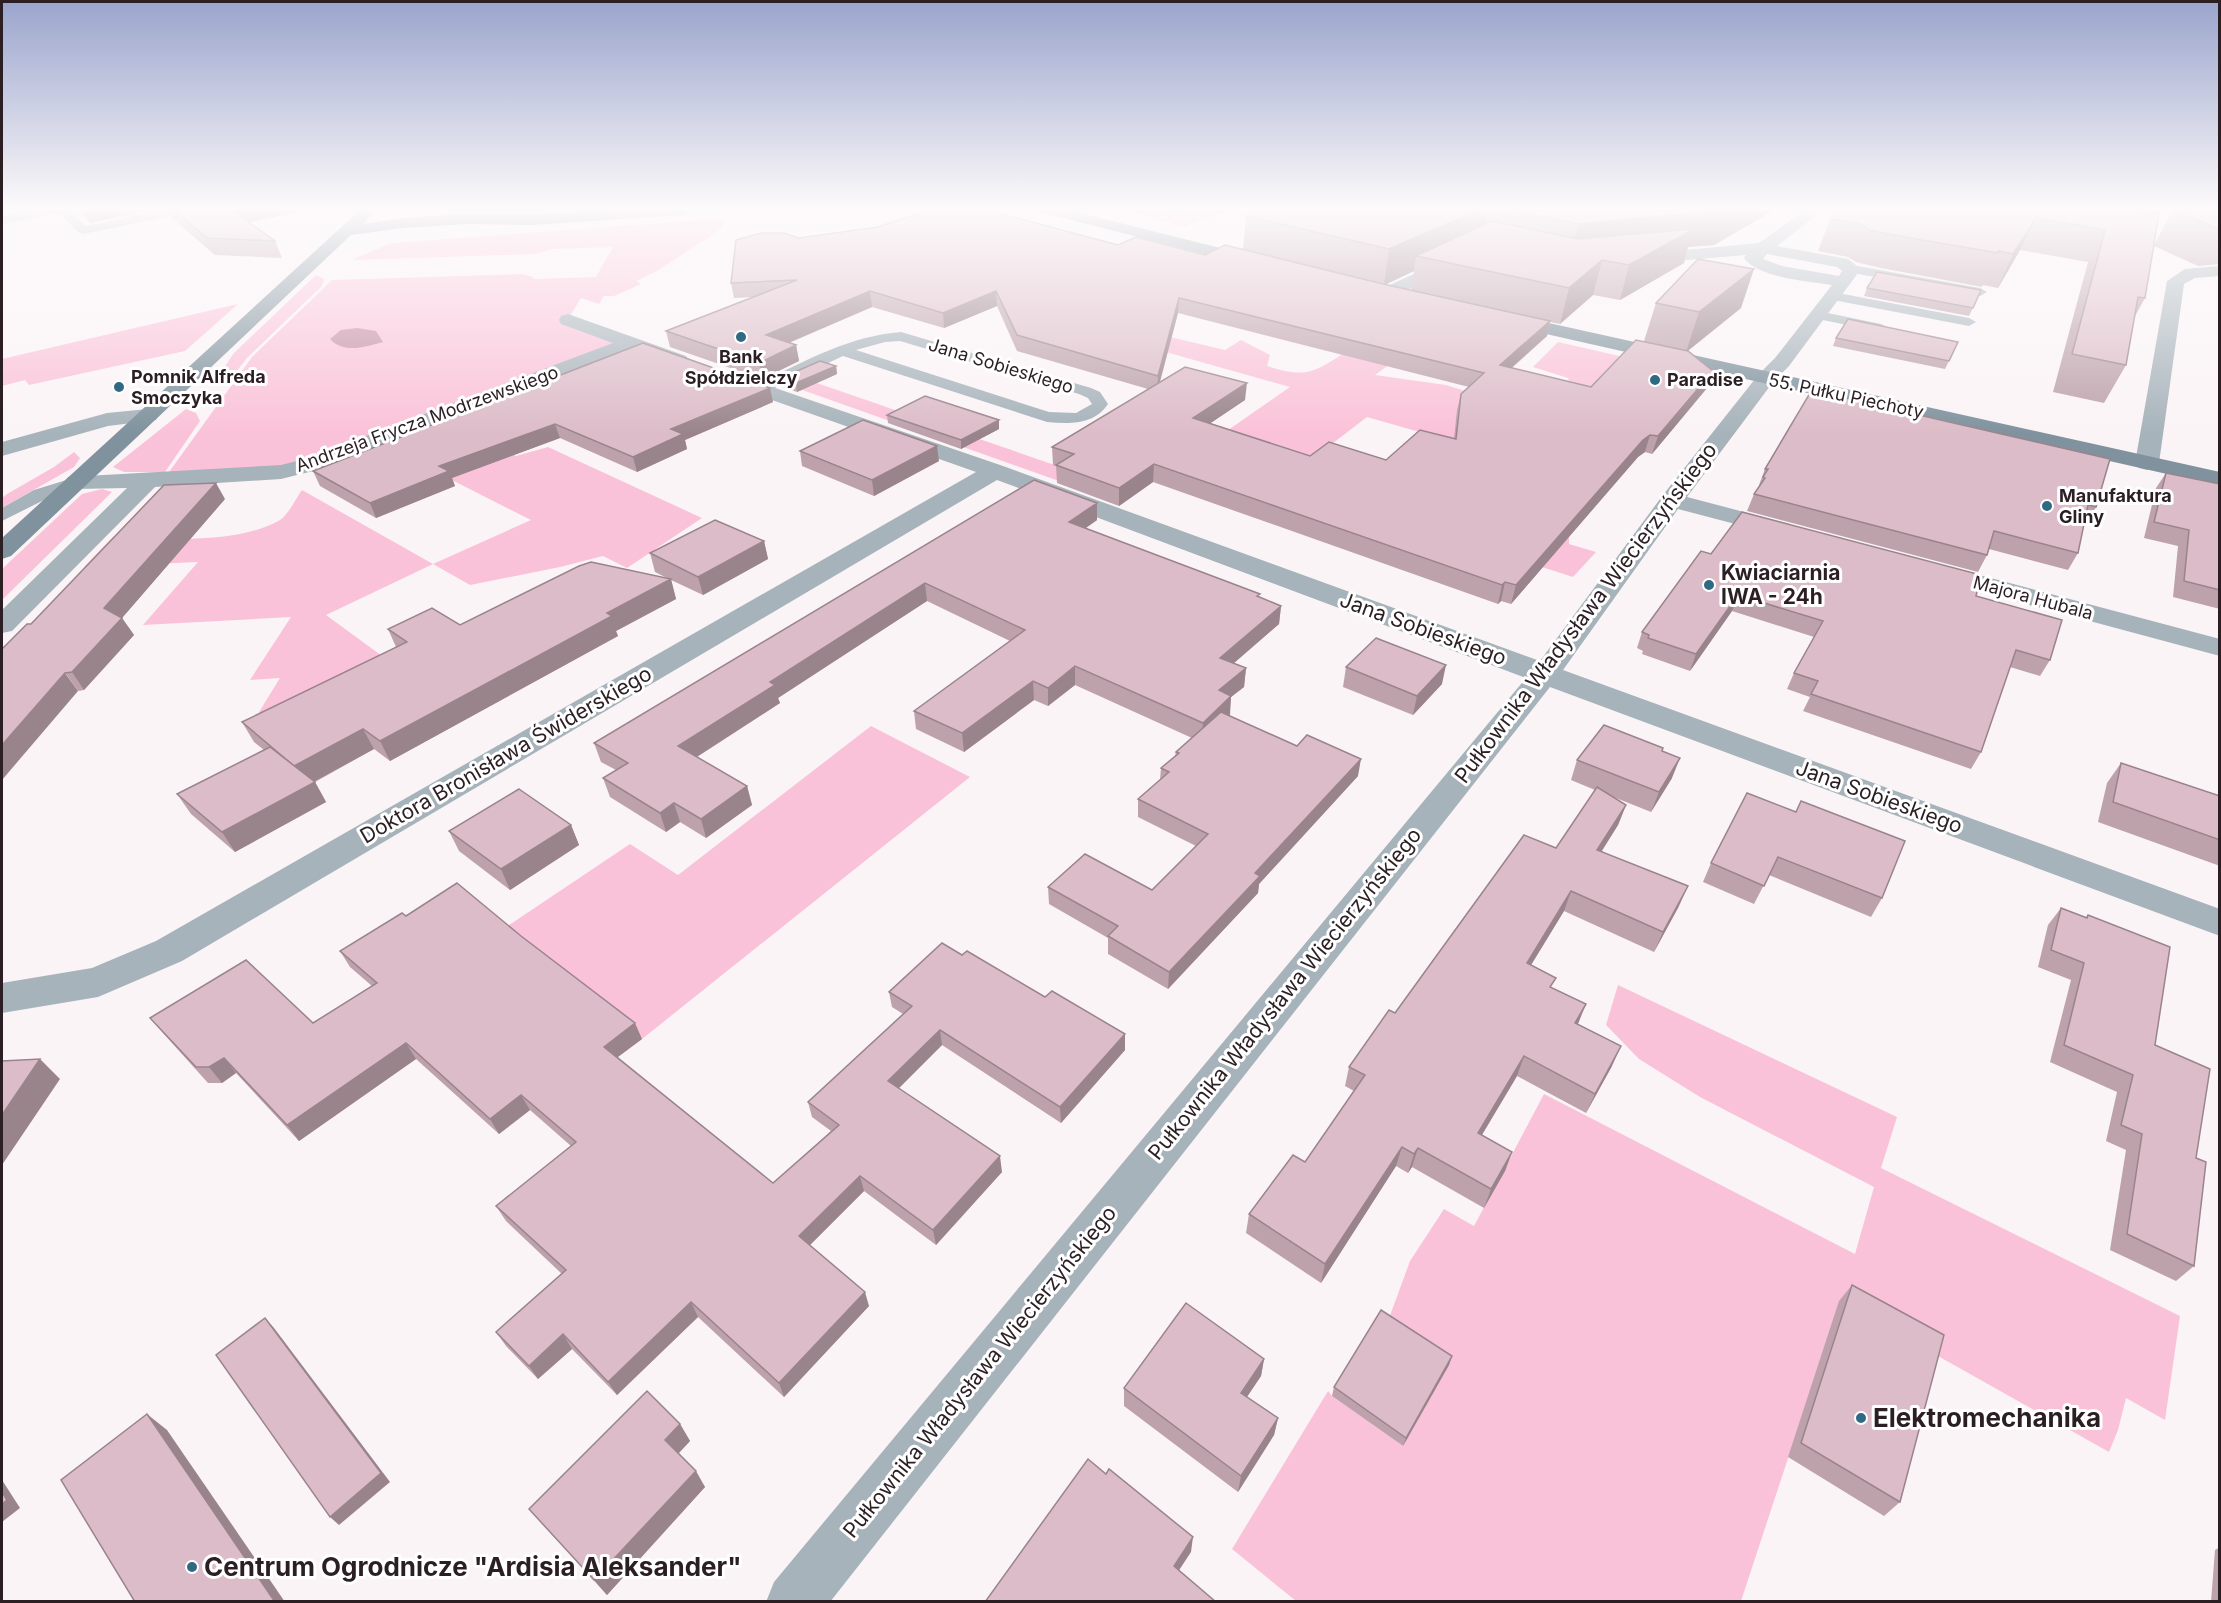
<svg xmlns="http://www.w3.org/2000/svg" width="2221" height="1603" font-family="Inter,sans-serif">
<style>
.green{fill:#fac2d8}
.water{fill:#c58ba3}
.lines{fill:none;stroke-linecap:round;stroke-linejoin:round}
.lane{fill:#a6b3ba;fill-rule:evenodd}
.street{fill:#a6b3ba;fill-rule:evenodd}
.secondary{fill:#7f929d;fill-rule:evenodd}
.wall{fill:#bda2ac;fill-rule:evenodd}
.shaded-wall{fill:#9a848c}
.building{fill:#dcbcc8;stroke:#9a848c;stroke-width:1.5}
.poi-dot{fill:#306983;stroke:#fff;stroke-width:2}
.labels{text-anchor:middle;stroke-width:6;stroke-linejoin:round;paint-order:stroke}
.far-poi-label{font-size:18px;font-weight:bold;fill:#2b1f24;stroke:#fff;text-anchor:start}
.far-street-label{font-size:18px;fill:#2b1f24;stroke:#fff}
.poi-label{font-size:21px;font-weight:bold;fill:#2b1f24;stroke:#fff;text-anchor:start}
.street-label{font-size:21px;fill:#2b1f24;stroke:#fff}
.near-poi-label{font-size:26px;font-weight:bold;fill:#2b1f24;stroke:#fff;text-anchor:start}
</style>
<rect width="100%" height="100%" fill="#fbf4f6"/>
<!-- green -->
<g class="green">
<polygon points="1126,210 1231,210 1184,227"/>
<polygon points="727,218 721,229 657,271 636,281 641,284 614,296 604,296 599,304 581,298 568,319 631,343 313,464 164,479 252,357 332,280 522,274 533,277 533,279 596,277 613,247 553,249 535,254 353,260 356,258 391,243"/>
<polygon points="316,275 324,279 322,286 247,358 236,372 217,378 234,353"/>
<polygon points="238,304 185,351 29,385 25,380 2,386 2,359"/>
<path d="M1056,321L1170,337L1225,350L1241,340L1270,355L1267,366C1308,379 1314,372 1349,350L1393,362L1375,375L1446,385L1475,394L1477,417L1451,441L1367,417L1307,463L1221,435L1290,387Z"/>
<polygon points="1558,342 1628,358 1615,405 1571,387 1568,378 1533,367"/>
<polygon points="808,380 1136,493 1121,503 794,387"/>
<polygon points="186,409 196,413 200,421 165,472 124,472 113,467"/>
<path d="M548,447L702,518L627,568L603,556L560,567L470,585L433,564L326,615L393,664L263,719L259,712L280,678L250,680L291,617L143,625L198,562L84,567L114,536C162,539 237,545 280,520C289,514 296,498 302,490L433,564L531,520L438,473L501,449L516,456Z"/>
<polygon points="74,452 80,458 74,467 2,508 2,498 7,494 54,467"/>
<polygon points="102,489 112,492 2,600 2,569 82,494"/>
<polygon points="1569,533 1569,544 1596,552 1573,577 1467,543"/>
<polygon points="871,726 970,777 642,1039 500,931 630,844 678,875"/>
<polygon points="1618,985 1897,1117 1881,1168 2180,1316 2165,1420 2126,1398 2118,1430 2109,1452 1929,1351 1824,1349 1741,1601 1296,1601 1232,1549 1328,1391 1332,1396 1403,1446 1388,1321 1410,1261 1444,1209 1474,1226 1544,1094 1855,1254 1874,1187 1700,1097 1639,1059 1606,1025"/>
</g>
<!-- water -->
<path class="water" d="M357,328L376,331L383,342C366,347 343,354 330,339L341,330Z"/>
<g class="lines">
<!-- lane -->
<g class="lane">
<polygon points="36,210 70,210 86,226 163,210 187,210 181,214 83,234 79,233 59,213 2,224 2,216"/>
<polygon points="1852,265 1980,288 1987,292 1980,296 1847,272 1845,269"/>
<polygon points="1833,292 1969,318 1976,322 1969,326 1828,299 1826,296 1828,293"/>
<polygon points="1818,311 1881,324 1888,328 1881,332 1813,318 1811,315"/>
<path d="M901,332L1091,388L1100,392L1108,404C1094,425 1070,424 1047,422L843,356L766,392L760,394L752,389L754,386C801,363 848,336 901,332ZM900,341L1079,394L1088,398L1092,404L1076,413L1049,412L856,350L885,342Z"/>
<polygon points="76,477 82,478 85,482 82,486 48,498 2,521 2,508 34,490"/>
</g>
<!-- street -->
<g class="street">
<path d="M1805,210H1823L1777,246L1848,259L1861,269L1789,366L1773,382L1687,497L1790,524L1793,529L1790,534L1781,536L1678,509L1563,670L2220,909V936L1550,687L830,1602H766L774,1582L1526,678L997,480L182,961L98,997L2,1013V983L92,968L156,941L976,472L724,383L721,379L724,375L731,373L1003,466L1540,661L1663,495L1759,374L1775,358L1832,285C1809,281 1758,278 1744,258L1746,255L1641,264L1635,263L1633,259L1635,255L1641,254L1759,243ZM1767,254L1837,267L1842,271L1839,276L1782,266L1763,259Z"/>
<polygon points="1451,257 1457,258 1460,262 1457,266 1393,297 1381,297 1378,293 1381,289"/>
<polygon points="2220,266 2220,276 2195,278 2184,284 2159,463 2155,468 2147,470 2139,468 2135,463 2167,281 2185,269"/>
<polygon points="568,314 686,356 689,360 686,364 679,366 632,350 321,469 281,479 155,487 12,631 2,633 2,610 127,488 76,489 68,487 64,482 68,477 281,465 305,459 613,343 561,324 559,320 561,316"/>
<polygon points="148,409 156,410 159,415 156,420 108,426 2,456 2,442 107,413"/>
<polygon points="1938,564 2220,639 2220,656 1929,578 1925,572 1929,566"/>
</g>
<!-- secondary -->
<g class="secondary">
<polygon points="360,210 377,210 363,224 403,218 467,214 531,215 612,210 691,210 683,215 531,225 467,224 403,228 351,235 11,556 2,559 2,538"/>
<polygon points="1041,210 1068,210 1261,258 1264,262 1261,266 1255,267 1044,213"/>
<polygon points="1504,313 2220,472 2220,486 1497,323 1495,319 1497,315"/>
</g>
</g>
<!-- wall -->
<g class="wall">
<polygon points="76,210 152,210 90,223"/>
<polygon points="168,210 306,210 249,222 275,241 282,258 215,255 172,218"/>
<path d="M1259,210H1774L1714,245L1688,247L1684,263L1620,300L1593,295L1560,324L1550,322L1547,336L1512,368L1591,387L1644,341L1656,303L1741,308L1688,351L1713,371L1707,388L1652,454L1645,452L1638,457L1511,604L1501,601L1498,604L1153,482L1119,506L1057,483L1056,466L1053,465L1052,447L1148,389L1017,351L997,306L944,328L872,307L789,343L796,345L799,361L762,379L670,347L666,331L753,297L734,298L731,283L799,238L1118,245L1205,255L1243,250L1246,216ZM1414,271L1411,290L1385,285ZM1178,313L1469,387L1461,394L1457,410L1454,439L1386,460L1310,456L1210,423L1245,400L1160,382Z"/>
<polygon points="1839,210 2163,210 2159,214 2154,245 2173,210 2220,210 2220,264 2198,266 2154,246 2145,298 2134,318 2126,365 2104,403 2053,392 2088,262 2020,250 1998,288 1983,285 1982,287 1881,268 1856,262 1848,257 1818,251 1830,219"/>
<polygon points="1867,288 1981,290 1969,316 1864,296"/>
<polygon points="1836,338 1958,342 1945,369 1833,346"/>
<polygon points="643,343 770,388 773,402 685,440 687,449 637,472 560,438 452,478 455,486 376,518 320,486 313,471"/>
<polygon points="836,366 837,374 797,392 783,387 781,378"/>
<polygon points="1810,393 2096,507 2087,523 2084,522 2078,553 2068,570 1989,549 1987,555 1978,572 1747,511 1754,494 1759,487 1760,485 1759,485 1765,469"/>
<polygon points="887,415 999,429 961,449 888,423"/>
<polygon points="800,451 939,461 874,496 802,466"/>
<polygon points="2166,473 2220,484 2220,609 2173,597 2178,546 2144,538 2156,488"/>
<polygon points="1034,480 1097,520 1086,528 1281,606 1279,624 1234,663 1246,668 1244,687 1231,697 1229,716 1358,776 1259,884 1258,893 1168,989 1108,954 1108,938 1049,904 1048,887 1152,890 1196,846 1138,817 1138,799 1160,780 1161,768 1175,756 1176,752 1192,738 1075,685 1048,706 1034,700 964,752 916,729 914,711 1010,641 927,601 778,698 780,703 697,757 747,786 752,805 706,838 680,822 666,832 610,797 603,778 616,770 601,762 594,743"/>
<polygon points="225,499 122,618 134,635 84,690 78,691 31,624"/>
<polygon points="764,541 768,559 703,595 671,580 676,599 616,631 618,636 390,761 374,749 315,782 326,802 235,852 191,814 177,794 264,750 254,742 242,722 396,647 388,629 460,625 669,579 655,572 650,553"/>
<polygon points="1711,554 1976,596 2050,660 2040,676 2010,667 1981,752 1971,769 1803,711 1810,697 1787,689 1794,673 1814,637 1732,611 1690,671 1642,654 1643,651 1637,648 1642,632"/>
<polygon points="1346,667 1442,684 1413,715 1343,687"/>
<polygon points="1663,748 1662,751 1672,778 1651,812 1611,796 1626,805 1618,825 1602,851 1679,906 1654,952 1564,911 1531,965 1552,988 1577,1025 1612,1066 1586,1113 1517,1076 1482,1135 1512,1152 1505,1171 1484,1208 1412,1167 1408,1173 1396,1166 1321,1283 1246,1233 1249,1214 1305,1162 1354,1091 1345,1086 1349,1067 1395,1013 1556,848 1595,790 1571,780 1577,760"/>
<polygon points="2121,763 2220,796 2220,866 2098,822 2107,783"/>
<polygon points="1747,793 1882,898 1871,917 1769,875 1754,904 1703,882 1711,863"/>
<polygon points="571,825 579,845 510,890 459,851 449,831"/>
<polygon points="2061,908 2086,917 2088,915 2155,1045 2196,1158 2194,1266 2176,1281 2110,1250 2126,1150 2106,1141 2117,1092 2050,1062 2071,980 2038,967 2048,925"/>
<polygon points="406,916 642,1039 618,1057 773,1183 831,1131 812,1117 808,1102 903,1014 892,1007 889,992 1125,1050 1061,1123 942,1045 899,1088 1002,1172 936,1245 864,1191 810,1245 869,1306 784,1397 698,1317 617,1395 572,1349 538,1379 506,1346 496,1332 562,1274 506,1221 496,1206 571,1146 530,1110 499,1134 416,1059 299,1141 236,1073 222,1083 208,1083 163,1033 150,1018 313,1023 372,986 350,967 340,951"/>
<polygon points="1852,1285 1900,1502 1884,1516 1788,1457 1839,1301"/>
<polygon points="1452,1356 1449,1365 1403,1446 1332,1396 1334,1387"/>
<polygon points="1264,1359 1261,1376 1247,1397 1278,1418 1274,1435 1238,1492 1124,1406 1124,1388"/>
<polygon points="680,1424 690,1441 678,1454 705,1487 607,1595 529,1509"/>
<polygon points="2220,1547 2220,1602 2211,1602 2215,1550"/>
</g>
<!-- shaded-wall -->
<g class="shaded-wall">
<polygon points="83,210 152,210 90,223"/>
<polygon points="230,210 306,210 237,225"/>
<polygon points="1479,210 1488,210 1482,240 1416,256 1414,271 1384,285 1389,249"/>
<polygon points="1726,210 1774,210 1714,245 1688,247 1684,263 1620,300 1629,265 1655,251 1570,259 1578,224"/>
<polygon points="2147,210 2163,210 2125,247 2142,215"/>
<polygon points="2036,218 2020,250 1998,288 2013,254"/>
<polygon points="1602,260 1593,295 1560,324 1569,288"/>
<polygon points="1754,269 1741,308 1686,352 1699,312"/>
<polygon points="870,291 872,307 769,351 766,335"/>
<polygon points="996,291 997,306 944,328 943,313"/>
<polygon points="1179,298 1178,313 1157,392 1158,376"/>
<polygon points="1550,321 1547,336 1496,381 1500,365"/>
<polygon points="796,345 799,361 762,379 759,363"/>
<polygon points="836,366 837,374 797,392 796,383"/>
<polygon points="1713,371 1707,388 1652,454 1658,436"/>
<polygon points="1247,383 1245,400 1193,435 1193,418"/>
<polygon points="770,388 773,402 685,440 687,449 637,472 633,457 671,429"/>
<polygon points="999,420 999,429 961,449 961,440"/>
<polygon points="555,424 560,438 452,478 455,486 376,518 370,503 439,466"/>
<polygon points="1650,435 1645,452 1638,457 1511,604 1516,585 1643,440"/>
<polygon points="937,446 939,461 874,496 872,480"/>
<polygon points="1154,464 1153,482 1119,506 1119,488"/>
<polygon points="216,483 225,499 122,618 134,635 84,690 72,672 104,608"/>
<polygon points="1097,503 1097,520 1070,539 1069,522"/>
<polygon points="764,541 768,559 703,595 698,577"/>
<polygon points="671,579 676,599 616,631 618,636 390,761 380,741 607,613"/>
<polygon points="1505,582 1501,601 1498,604 1502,585"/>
<polygon points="925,583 927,601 778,698 780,703 684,765 678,746 770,682"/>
<polygon points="1738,595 1732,611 1690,671 1696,654"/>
<polygon points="1281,606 1279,624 1219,676 1220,658"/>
<polygon points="1446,665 1442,684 1413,715 1417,696"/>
<polygon points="1075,666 1075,685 1048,706 1048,688"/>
<polygon points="1246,668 1244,687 1231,697 1230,715 1201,742 1203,723 1219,690"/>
<polygon points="65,673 78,691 2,780 2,745"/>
<polygon points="1033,681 1034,700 964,752 962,733"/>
<polygon points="363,729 374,749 306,786 294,766"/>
<polygon points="1680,758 1672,778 1651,812 1659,792"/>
<polygon points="1361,759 1358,776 1259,884 1258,893 1168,989 1169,972 1255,873"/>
<polygon points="315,782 326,802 235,852 222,832"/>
<polygon points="747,786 752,805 706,838 701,819"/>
<polygon points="674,803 680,822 666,832 660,813"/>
<polygon points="1626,805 1618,825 1590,869 1597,850"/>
<polygon points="571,825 579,845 510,890 501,869"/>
<polygon points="1688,886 1679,906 1654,952 1663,932"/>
<polygon points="1571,891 1564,911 1520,983 1527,963"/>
<polygon points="1586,1004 1578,1024 1567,1043 1575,1023"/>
<polygon points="635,1023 642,1039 611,1062 604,1047"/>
<polygon points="940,1030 942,1045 891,1096 888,1081"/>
<polygon points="1125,1034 1125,1050 1061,1123 1060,1107"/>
<polygon points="406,1043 416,1059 299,1141 287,1125"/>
<polygon points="1621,1046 1612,1066 1586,1113 1595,1094"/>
<polygon points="1524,1056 1517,1076 1471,1153 1478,1133"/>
<polygon points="224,1058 236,1073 222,1083 209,1067"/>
<polygon points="40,1059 60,1079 2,1165 2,1115"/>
<polygon points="521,1095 530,1110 499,1134 490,1119"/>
<polygon points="1402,1147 1396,1166 1321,1283 1325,1264"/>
<polygon points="1418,1148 1412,1167 1408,1173 1414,1154"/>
<polygon points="1512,1152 1505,1171 1484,1208 1491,1189"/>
<polygon points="1000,1156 1002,1172 936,1245 933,1230"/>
<polygon points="860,1176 864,1191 804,1251 799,1236"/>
<polygon points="865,1292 869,1306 784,1397 779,1383"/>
<polygon points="691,1302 698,1317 617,1395 608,1382"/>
<polygon points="265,1318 274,1328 390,1482 339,1525 330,1517"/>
<polygon points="563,1334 572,1349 538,1379 529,1366"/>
<polygon points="1452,1356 1449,1365 1403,1446 1406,1438"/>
<polygon points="1264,1359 1261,1376 1238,1410 1241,1393"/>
<polygon points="147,1414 167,1430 285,1602 275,1602"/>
<polygon points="1278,1418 1274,1435 1238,1492 1241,1476"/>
<polygon points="680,1424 690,1441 675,1457 665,1440"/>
<polygon points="696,1471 705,1487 607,1595 594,1580"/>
<polygon points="2,1480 20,1508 2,1522"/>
<polygon points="1193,1537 1191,1552 1172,1581 1174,1566"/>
</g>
<!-- building -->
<g class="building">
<polygon points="174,210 232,210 275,241 207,238"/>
<polygon points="928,210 987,210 1118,245 1136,237 1205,255 1225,245 1383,284 1550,321 1500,365 1591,387 1636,340 1688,351 1713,371 1658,436 1650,435 1643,440 1516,585 1505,582 1502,585 1154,464 1119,488 1056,465 1074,454 1052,447 1185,367 1247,383 1193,418 1310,456 1329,442 1386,460 1420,430 1456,439 1461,394 1484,373 1179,298 1158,376 1017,335 996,291 943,313 870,291 766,335 796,345 759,363 666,331 797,280 731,283 736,240 761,233 784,233 799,238 878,227"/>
<polygon points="1259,210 1479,210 1389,249 1246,216"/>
<polygon points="1509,210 1726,210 1578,224"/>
<polygon points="1839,210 2147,210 2142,215 2159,214 2145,298 2138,297 2126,365 2072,354 2105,230 2036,218 2013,254 1998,251 1998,253 1894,235 1869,230 1861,224 1830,219"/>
<polygon points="2173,210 2220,210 2220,229 2219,229"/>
<polygon points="1492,221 1578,239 1694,229 1629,265 1602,260 1569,288 1416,256"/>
<polygon points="1698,259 1754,269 1699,312 1656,303"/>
<polygon points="1877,272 1981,290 1973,308 1867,288"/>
<polygon points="1848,319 1958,342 1949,361 1836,338"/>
<polygon points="643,343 770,388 671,429 683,434 633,457 555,424 439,466 449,471 370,503 313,471"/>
<polygon points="820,361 836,366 796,383 781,378"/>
<polygon points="1810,393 1823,393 2110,459 2096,507 2088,505 2078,553 1994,531 1987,555 1754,494 1765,478 1763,477 1768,469 1765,469"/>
<polygon points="925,396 999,420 961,440 887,415"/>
<polygon points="863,420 937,446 872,480 800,451"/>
<polygon points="2166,473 2220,484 2220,590 2184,581 2189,530 2154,522"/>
<polygon points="1034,480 1097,503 1069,522 1260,594 1257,596 1281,606 1220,658 1246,668 1219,690 1231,696 1203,723 1075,666 1048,688 1033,681 962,733 914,711 1025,630 925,583 770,682 775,685 678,746 747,786 701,819 674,803 660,813 603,778 628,763 594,743"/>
<polygon points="216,483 104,608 122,618 72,672 65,673 2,745 2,649 27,624 31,624 164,485"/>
<polygon points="1742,512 1981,575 1976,596 2062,620 2050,660 2016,650 1981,752 1811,694 1818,681 1794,673 1823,621 1738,595 1696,654 1648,638 1649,635 1642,632 1701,551 1711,554"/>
<polygon points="715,520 764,541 698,577 650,553"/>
<polygon points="591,562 671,579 607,613 612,616 380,741 363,729 294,766 242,722 407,642 388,629 432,608 460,625 579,566"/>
<polygon points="1376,638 1446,665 1417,696 1346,667"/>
<polygon points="1221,712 1297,746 1307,735 1361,759 1255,873 1260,876 1169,972 1108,936 1118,926 1048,887 1085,854 1152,890 1208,834 1138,799 1169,772 1161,768 1179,753 1176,752"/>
<polygon points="1604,725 1663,748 1662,751 1680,758 1659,792 1577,760"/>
<polygon points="270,747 315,782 222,832 177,794"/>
<polygon points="2121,763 2220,796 2220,840 2113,802"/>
<polygon points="1597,787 1626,805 1597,850 1688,886 1663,932 1571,891 1527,963 1556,978 1550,987 1586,1004 1575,1023 1621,1046 1595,1094 1524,1056 1478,1133 1512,1152 1491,1189 1418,1148 1414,1154 1402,1147 1325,1264 1249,1214 1293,1155 1305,1162 1365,1075 1349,1067 1389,1010 1395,1013 1524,835 1556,848"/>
<polygon points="519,789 571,825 501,869 449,831"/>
<polygon points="1747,793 1796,812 1801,801 1905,841 1882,898 1778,857 1764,886 1711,863"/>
<polygon points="457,883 521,936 635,1023 604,1047 773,1183 839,1125 808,1102 912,1006 889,992 942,943 962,955 967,951 1045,997 1052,991 1125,1034 1060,1107 940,1030 888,1081 1000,1156 933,1230 860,1176 799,1236 865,1292 779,1383 691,1302 608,1382 563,1334 529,1366 496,1332 566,1270 496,1206 576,1142 521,1095 490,1119 406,1043 287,1125 224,1058 209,1067 196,1067 150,1018 246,960 313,1023 377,983 340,951 402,913 406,916"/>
<polygon points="2061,908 2087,918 2088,915 2170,947 2155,1045 2210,1069 2196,1158 2206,1162 2194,1266 2127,1234 2142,1134 2121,1125 2133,1075 2064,1045 2084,963 2051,950"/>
<polygon points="40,1059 2,1115 2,1061"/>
<polygon points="1852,1285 1944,1335 1900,1502 1801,1443"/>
<polygon points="1186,1303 1264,1359 1241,1393 1278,1418 1241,1476 1124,1388"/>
<polygon points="1381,1310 1452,1356 1406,1438 1334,1387"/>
<polygon points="265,1318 381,1473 330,1517 216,1355"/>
<polygon points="647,1391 680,1424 665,1440 696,1471 594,1580 529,1509"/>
<polygon points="147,1414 275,1602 135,1602 61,1480"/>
<polygon points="1088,1459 1106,1474 1109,1469 1193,1537 1174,1566 1216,1602 985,1602"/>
<polygon points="2,1492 7,1500 2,1504"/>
</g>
<!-- sky -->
<linearGradient id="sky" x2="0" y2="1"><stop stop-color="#9aa4cc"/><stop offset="0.48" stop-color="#fdfafb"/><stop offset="1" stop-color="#fdfafb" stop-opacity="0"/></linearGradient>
<rect width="2221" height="434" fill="url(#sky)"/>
<!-- markers -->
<g class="poi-dot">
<circle cx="741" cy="337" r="6"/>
<circle cx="1655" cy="380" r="6"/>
<circle cx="119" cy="387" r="6"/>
<circle cx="2047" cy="506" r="6"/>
<circle cx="1709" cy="585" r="6"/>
<circle cx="1861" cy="1418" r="6"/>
<circle cx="192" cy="1567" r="6"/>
</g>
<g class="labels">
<!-- far-poi labels -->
<g class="far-poi-label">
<text x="741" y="363" text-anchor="middle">Bank<tspan x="741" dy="21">Spółdzielczy</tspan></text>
<text x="131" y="383">Pomnik Alfreda<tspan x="131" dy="21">Smoczyka</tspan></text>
<text x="1667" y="386">Paradise</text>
<text x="2059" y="502">Manufaktura<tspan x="2059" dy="21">Gliny</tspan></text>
</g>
<!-- far-street labels -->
<g class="far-street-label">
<text transform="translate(1001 366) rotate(17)" y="6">Jana Sobieskiego</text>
<text transform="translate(1846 396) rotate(12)" y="6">55. Pułku Piechoty</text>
<text transform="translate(427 419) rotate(-20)" y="6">Andrzeja Frycza Modrzewskiego</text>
<text transform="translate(2033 598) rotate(15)" y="6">Majora Hubala</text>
</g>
<!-- poi labels -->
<g class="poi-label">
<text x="1721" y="580">Kwiaciarnia<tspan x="1721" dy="24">IWA - 24h</tspan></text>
</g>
<!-- street labels -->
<g class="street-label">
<text transform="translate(1586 613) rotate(-53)" y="7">Pułkownika Władysława Wiecierzyńskiego</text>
<text transform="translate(1423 629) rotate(20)" y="7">Jana Sobieskiego</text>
<text transform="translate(506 755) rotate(-30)" y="7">Doktora Bronisława Świderskiego</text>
<text transform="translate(1879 797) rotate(20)" y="7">Jana Sobieskiego</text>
<text transform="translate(1285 994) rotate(-51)" y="7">Pułkownika Władysława Wiecierzyńskiego</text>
<text transform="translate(980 1372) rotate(-51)" y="7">Pułkownika Władysława Wiecierzyńskiego</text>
</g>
<!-- near-poi labels -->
<g class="near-poi-label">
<text x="1873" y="1427">Elektromechanika</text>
<text x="204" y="1576">Centrum Ogrodnicze "Ardisia Aleksander"</text>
</g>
</g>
<!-- border -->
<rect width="2221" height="1603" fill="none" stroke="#2b1f24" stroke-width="6"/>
</svg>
